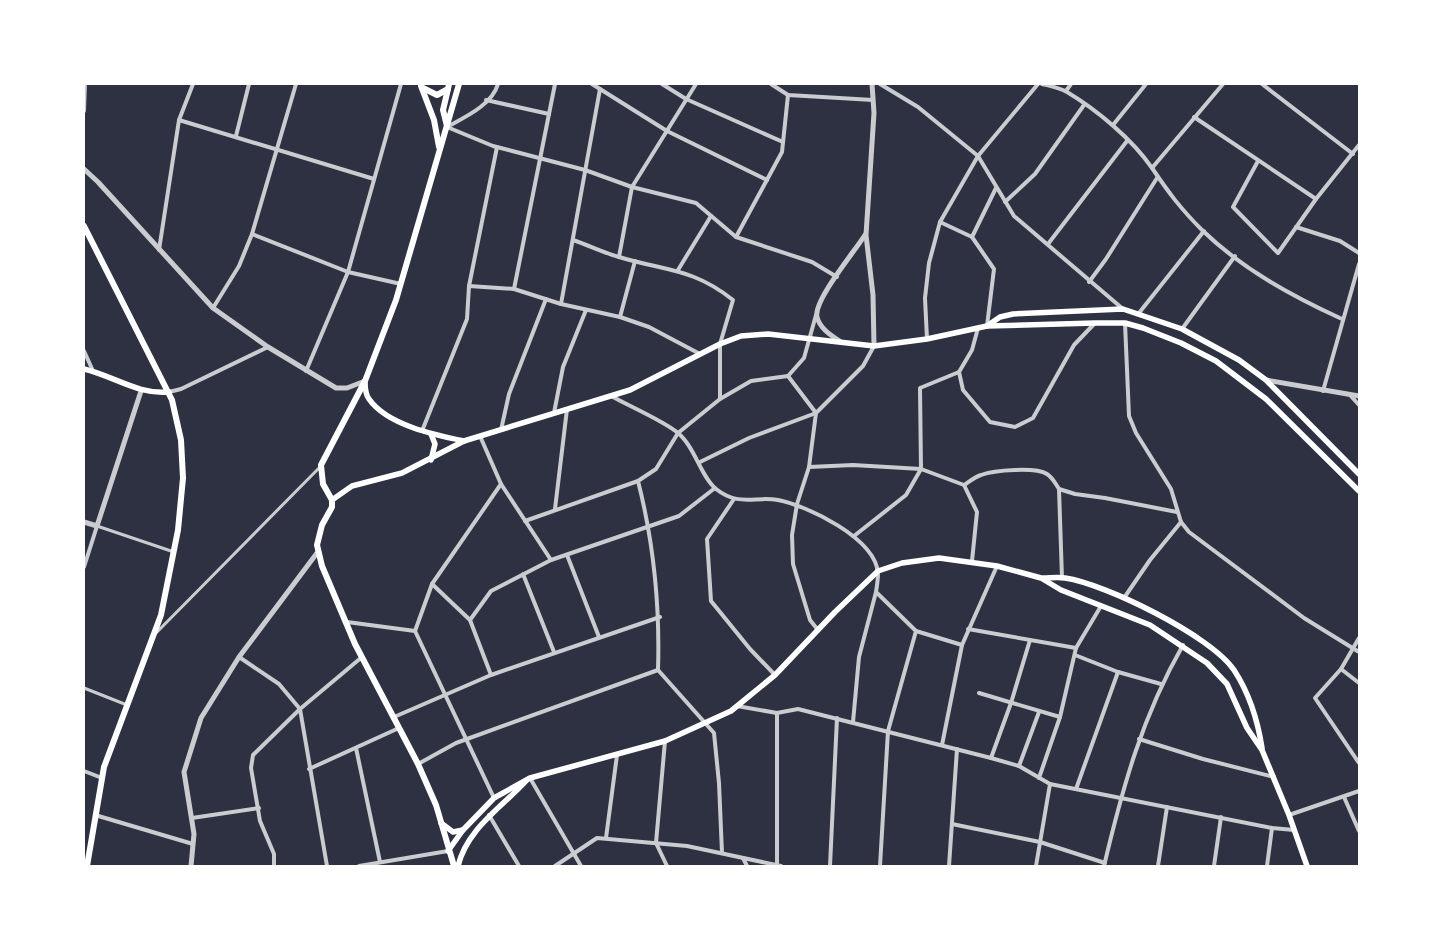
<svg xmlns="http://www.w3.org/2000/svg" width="1443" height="950" font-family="'Archivo Narrow',sans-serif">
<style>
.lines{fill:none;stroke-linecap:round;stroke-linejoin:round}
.pedestrian{stroke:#caccd0;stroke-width:3}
.minor{stroke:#caccd0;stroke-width:4}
.tertiary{stroke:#caccd0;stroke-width:5}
.secondary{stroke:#fff;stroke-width:5.5}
.primary{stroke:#fff;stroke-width:6}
</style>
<rect width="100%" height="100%" fill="#2d3142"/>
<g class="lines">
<!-- pedestrian -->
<g class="pedestrian">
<polyline points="97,526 174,552"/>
<polyline points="156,633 321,466"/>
<polyline points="84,688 127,705"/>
</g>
<!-- minor -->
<g class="minor">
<polyline points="592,84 667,131 767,180"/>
<polyline points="662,84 686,99 783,142"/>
<polyline points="771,84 788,95 873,100"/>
<polyline points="880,84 918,107 978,156 1014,216 1123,309"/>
<path d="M1042,84C1050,86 1060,88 1067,92C1097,110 1132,139 1152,168C1169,193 1180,208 1202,230C1242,269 1292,296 1342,319"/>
<polyline points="1262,84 1353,154"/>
<polyline points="1066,91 1071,84"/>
<polyline points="486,100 549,114"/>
<polyline points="84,111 85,84"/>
<polyline points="1194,117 1316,199"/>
<polyline points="179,120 374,179"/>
<polyline points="1113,125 1146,84"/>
<polyline points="447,127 493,146 585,170 632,187 696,203 736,237 812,262 837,277"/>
<path d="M447,127C465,117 492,105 498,84"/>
<polyline points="236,136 249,84"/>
<polyline points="1258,161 1233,207 1278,253 1316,199 1359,145"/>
<polyline points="1152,168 1223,84"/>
<polyline points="1005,202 1035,174 1084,105"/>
<polyline points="940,222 972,237 994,269 987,326"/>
<polyline points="1296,227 1340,241 1359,253"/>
<polyline points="252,234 348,272 401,284"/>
<polyline points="736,237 782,152 788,95"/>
<polyline points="972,237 996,188"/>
<path d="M573,240C588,245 604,253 619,257C665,271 693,268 733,300L720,344V399"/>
<polyline points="1048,244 1127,141"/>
<polyline points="159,250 179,120 193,84"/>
<polyline points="619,257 632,187 696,84"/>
<polyline points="678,270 711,216"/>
<polyline points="1089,282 1106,259 1157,178"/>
<polyline points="469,286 514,289 561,304 620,317 649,327 700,354"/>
<polyline points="514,289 555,84"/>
<polyline points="561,304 600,89"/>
<polyline points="213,308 239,266 252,234 296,84"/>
<polyline points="1139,313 1204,231"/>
<polyline points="620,317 635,261"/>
<polyline points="1125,323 1129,416 1136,433 1171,489 1181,522 1189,532 1304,618 1359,652"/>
<polyline points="1182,329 1235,256"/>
<polyline points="927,339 925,298 929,263 940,222 978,156 1038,84"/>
<polyline points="84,351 93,371"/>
<polyline points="306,371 348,272 401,84"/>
<polyline points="959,372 963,390 990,422 1015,427 1033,418 1074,345 1095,323"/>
<polyline points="788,376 804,358 816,315"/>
<polyline points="1323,391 1359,264"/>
<polyline points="169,392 181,389 268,347"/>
<polyline points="1350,395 1359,405"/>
<path d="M611,396C629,406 664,421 678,433C695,447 701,477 716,489C739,507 754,496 778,500C808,506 875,538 878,573C878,579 877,586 876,592L916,631L962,645"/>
<polyline points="554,413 563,367 586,310"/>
<polyline points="501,430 509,394 546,299"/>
<polyline points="422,431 467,319 469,286 497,147"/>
<polyline points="480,436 501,484 551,560"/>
<path d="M700,462L749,438L816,413L788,376L751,381L720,399L678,433L656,469L638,481C654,544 660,606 658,670L714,733L719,783L722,853"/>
<polyline points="809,467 853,465 921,469 964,485 977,512 972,561"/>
<path d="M964,485C970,481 975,477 981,475C994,470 1036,467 1047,474C1053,478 1055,483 1059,489L1075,494L1105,498L1177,512"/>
<polyline points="1059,489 1062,578"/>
<polyline points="734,499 707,539 711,601 750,649 775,675"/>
<polyline points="555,509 567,409"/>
<polyline points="525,521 638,481"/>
<polyline points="854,536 906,495 921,469 920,388 959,372 972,350 978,328"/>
<polyline points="567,555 599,637"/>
<polyline points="84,567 97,526"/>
<polyline points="523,574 554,652"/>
<polyline points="432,584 470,620 491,675"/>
<polyline points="1124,598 1150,560 1181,522"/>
<polyline points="470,620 491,591 551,560 679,516 715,488"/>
<polyline points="347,622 415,631"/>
<polyline points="968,629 1076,648"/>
<polyline points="818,630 810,620 793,564 792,535 797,504 809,467 816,413 863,366 874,346"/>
<polyline points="1359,638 1341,669 1315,698 1359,763"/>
<polyline points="1075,655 1118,672 1161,684"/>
<polyline points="239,657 279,684 300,709 327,866"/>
<polyline points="1341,669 1359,683"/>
<polyline points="979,693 1060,717"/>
<polyline points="737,706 777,713 798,709 991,758 1019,766 1050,784 1272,828 1294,830"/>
<polyline points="394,717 491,675 660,617"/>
<polyline points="853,722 859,657 876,592"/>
<polyline points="1139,739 1203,759 1274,777"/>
<polyline points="665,741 656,843 667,866"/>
<polyline points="942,745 962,645 997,566"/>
<polyline points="356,748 380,862"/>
<polyline points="991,758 1011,703 1030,640"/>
<polyline points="418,764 456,743 658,670"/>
<polyline points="1019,766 1039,712"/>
<polyline points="309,769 399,728"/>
<polyline points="84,771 102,778"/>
<polyline points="530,778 581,866"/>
<polyline points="1039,778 1060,717 1076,648 1101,606"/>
<polyline points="1076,789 1118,672"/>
<polyline points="1344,797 1359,831"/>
<polyline points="494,798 415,631 432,584 501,484"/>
<polyline points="95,815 193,844"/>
<polyline points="489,815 519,866"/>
<polyline points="1289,815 1359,791"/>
<polyline points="192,818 259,808"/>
<polyline points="952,824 1040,842 1105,863"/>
<polyline points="606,838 617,755"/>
<polyline points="743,858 747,866"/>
<polyline points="777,865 777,713"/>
<polyline points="274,866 274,854 260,821 251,768 253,755 300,709 362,657"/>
<polyline points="359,866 448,851"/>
<polyline points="555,866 597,838 687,846 781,866"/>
<polyline points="830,866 837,718"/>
<polyline points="880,866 888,731 916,631"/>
<polyline points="949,866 957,749"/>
<polyline points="1036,866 1050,784"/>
<path d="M1104,866C1123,786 1142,717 1183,645"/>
<polyline points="1158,866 1167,807"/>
<polyline points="1214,866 1221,817"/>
<polyline points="1267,866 1272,828"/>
</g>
<!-- tertiary -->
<g class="tertiary">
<polyline points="872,84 874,113 866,235 873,295 874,346"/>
<polyline points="84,169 98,182 213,308 268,347 336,388 347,388 365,381"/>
<path d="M841,342C832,336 820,329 817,317C813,301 855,251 865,235"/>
<polyline points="1266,380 1359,396"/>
<polyline points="84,522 97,526 141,391"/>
<polyline points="191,866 194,834 184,772 201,718 239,657 317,553"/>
</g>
<!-- secondary -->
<g class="secondary">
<polyline points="987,326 1000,317 1013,314 1123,309 1182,329 1239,360 1266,380 1359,474"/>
<path d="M84,369C114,376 138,395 169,392"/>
<path d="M365,381C365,387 365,394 369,399C387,425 435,435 464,441"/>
<polyline points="431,460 435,444 431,434"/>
<polyline points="332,500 352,486 402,473 464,441 630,390 720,344 741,336 768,334 874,346 927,339 987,326 1095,323 1125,323 1143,328 1181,343 1216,361 1266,399 1359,491"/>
<path d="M1043,578C1050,578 1058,577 1065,578C1106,584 1211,636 1234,670C1249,693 1258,722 1262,748"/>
<polyline points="441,823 453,832 463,830 494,798 530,778 665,741 731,711 775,675 835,612 878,571 902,563 939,558 997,566 1041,578 1061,590 1150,625 1207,663 1227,684 1247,728 1262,750 1289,815 1307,866"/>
<polyline points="448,851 463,830"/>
<path d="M458,866C467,829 501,808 526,781"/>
</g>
<!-- primary -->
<g class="primary">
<polyline points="421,86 434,120 439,147"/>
<polyline points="423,88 437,95 448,89 449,84"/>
<polyline points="447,126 443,110 448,89"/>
<polyline points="84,226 172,400 181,440 183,478 178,530 161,615 104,767 87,866"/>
<polyline points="454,866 436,805 418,764 355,644 322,566 317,545 322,525 332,507 332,500 323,484 321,465 365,381 396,300 459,84"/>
</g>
</g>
<!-- border -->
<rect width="1443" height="950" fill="none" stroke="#ffffff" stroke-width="170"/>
</svg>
